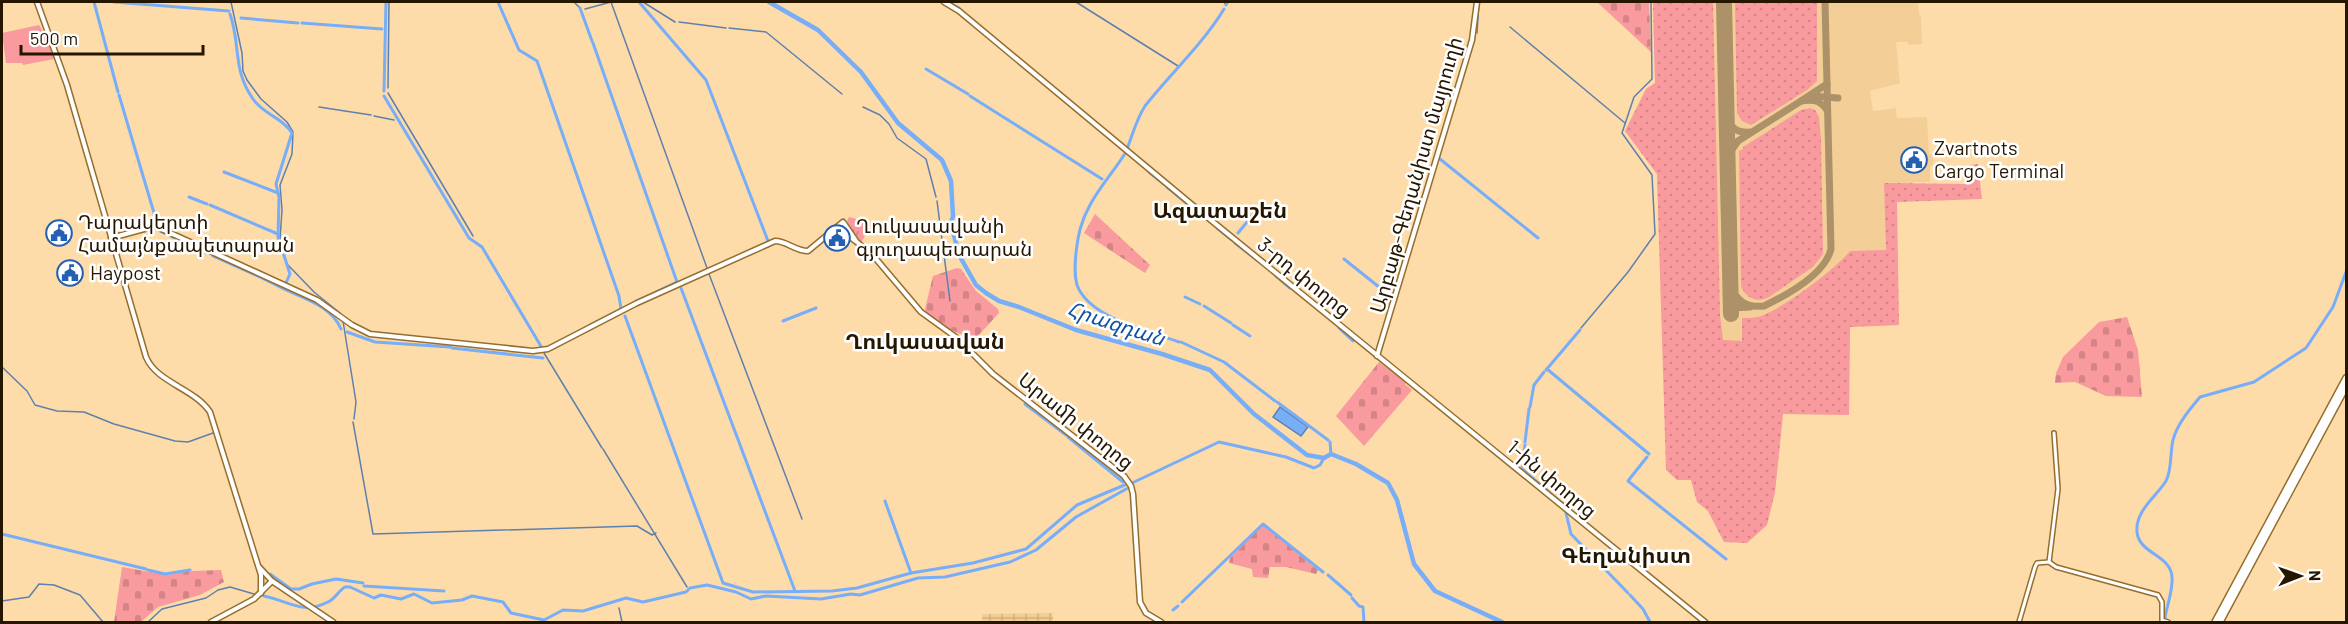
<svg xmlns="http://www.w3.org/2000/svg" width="2348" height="624" font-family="Barlow,'Noto Sans Armenian',sans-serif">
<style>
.built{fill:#f4ce97}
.industrial{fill:url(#industrial-grid)}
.grass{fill:url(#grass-dots)}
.cemetery{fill:url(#cemetery-stones)}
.park{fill:url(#park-tufts)}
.pitch{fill:#f89a9e}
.water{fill:#78adf8;stroke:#5f80ae;stroke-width:1.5}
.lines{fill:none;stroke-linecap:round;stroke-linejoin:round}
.stream{stroke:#5f80ae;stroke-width:1.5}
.canal{stroke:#78adf8;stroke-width:3}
.river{stroke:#78adf8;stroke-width:4.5}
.taxiway{stroke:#ac9169;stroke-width:7}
.runway{stroke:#ac9169;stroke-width:16}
.minor-casing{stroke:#956e2e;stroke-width:6}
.major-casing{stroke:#956e2e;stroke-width:7}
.highway-casing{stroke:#956e2e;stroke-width:8}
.minor{stroke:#fff;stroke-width:3}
.major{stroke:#fff;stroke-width:4}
.highway{stroke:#fff;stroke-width:5}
.labels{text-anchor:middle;stroke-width:5;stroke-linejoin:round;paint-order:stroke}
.poi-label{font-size:20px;fill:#251600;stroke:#fff;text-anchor:start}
.street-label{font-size:20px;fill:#251600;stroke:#fff}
.water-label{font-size:21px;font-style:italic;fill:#1052a4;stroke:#fff}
.quarter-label{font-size:22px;font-weight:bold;fill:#251600;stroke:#fff}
</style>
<defs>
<pattern id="industrial-grid" width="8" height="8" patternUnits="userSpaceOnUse" patternTransform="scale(1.5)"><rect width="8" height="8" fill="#f4ce97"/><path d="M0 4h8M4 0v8" fill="none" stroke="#d1b080"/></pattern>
<pattern id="grass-dots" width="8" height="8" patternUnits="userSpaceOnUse" patternTransform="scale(1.5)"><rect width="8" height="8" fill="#f89a9e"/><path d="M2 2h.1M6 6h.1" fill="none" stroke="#d48486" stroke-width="1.8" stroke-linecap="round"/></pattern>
<pattern id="cemetery-stones" width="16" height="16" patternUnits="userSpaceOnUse" patternTransform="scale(1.5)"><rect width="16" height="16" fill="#f89a9e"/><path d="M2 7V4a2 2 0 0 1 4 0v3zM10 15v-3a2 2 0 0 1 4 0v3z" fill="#d48486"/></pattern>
<pattern id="park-tufts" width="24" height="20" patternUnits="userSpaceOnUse" patternTransform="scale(1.5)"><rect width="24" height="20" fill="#f89a9e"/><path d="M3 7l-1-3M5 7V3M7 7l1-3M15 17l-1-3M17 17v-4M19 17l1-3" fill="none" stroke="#d48486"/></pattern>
</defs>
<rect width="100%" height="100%" fill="#fedca9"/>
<!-- built -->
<polygon class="built" points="1653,2 1918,2 1919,15 1921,15 1922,44 1908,45 1908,42 1896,42 1900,83 1870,91 1873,111 1896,108 1897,118 1927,117 1929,154 1933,154 1933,165 1930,166 1930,182 1913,182 1912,201 1896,202 1899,325 1850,327 1849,415 1783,414 1775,492 1767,525 1747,543 1724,542 1708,511 1697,502 1691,480 1677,480 1661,311 1657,174 1625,131 1646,89 1655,83"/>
<!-- industrial -->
<polygon class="industrial" points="1053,613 1053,622 982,622 982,614"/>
<!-- grass -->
<g class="grass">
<path d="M1653,2H1713L1720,315L1723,340L1742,341V318C1749,318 1755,318 1761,316C1782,309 1836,269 1850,251L1886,250L1884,183L1967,184L1969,181L1970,165L1978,164L1982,199L1897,202L1899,325L1850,327L1849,415L1783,414L1775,492L1767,525L1747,543L1724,542L1708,511L1697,502L1691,480H1677L1666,470L1657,174L1625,131L1646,89L1655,83Z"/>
<polygon points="1735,2 1817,2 1817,81 1807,90 1751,125 1742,121 1737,113"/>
<path d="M1810,108L1815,110L1819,117L1821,140L1823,254L1813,267L1769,297C1758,303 1746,299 1741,286L1739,151L1743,149V147L1801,110Z"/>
</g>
<!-- cemetery -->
<g class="cemetery">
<polygon points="1597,2 1649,2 1651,52"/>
<polygon points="1095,214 1150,265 1145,273 1084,233"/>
<path d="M957,268L961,269L976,291L998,309L999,313L978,336C957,338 941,323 924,313L933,276Z"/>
<polygon points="2127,317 2138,350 2142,397 2106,396 2075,382 2055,383 2056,373 2063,357 2099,322"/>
<polygon points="1379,362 1406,382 1405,384 1412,390 1364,446 1336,416"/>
<polygon points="1263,525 1318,570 1316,574 1286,567 1270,567 1268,578 1253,577 1252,569 1229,563 1230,558"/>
<polygon points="122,567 167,575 192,571 221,570 224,582 200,595 158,607 141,622 114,622"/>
</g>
<!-- park -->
<polygon class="park" points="849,217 872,223 861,243 856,239 847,221"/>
<!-- pitch -->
<polygon class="pitch" points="39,25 46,36 54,59 23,65 22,63 6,63 2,33"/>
<!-- water -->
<polygon class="water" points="1280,407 1308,427 1301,436 1273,417"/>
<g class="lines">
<!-- stream -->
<g class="stream">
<polyline points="231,2 242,53 243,71 247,80 261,99 287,122 293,132 292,154 280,185 282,210 280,239 287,264 314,292 340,313"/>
<polyline points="574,2 580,8"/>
<polyline points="643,2 675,22"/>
<polyline points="1076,2 1178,66"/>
<polyline points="1224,2 1226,5"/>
<polyline points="585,9 611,2 707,268"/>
<polyline points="679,22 726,28"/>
<polyline points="1510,27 1625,123"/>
<polyline points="729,28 766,32 842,94"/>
<polyline points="1477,33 1479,2"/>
<polyline points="388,88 389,2"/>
<polyline points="388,93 473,236"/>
<polyline points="319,107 371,115"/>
<polyline points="863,107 880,115 889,124 897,138 926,159 936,197"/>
<polyline points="374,116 394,120"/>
<polyline points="1107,136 1122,149"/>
<polyline points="937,201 950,301"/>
<polyline points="709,274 802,519"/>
<polyline points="343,321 356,402 354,419"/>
<polyline points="1581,328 1628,272 1655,234 1652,175 1622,133 1634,97 1652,79 1651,2"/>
<polyline points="544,353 602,448"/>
<polyline points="2,367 27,391 35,405 57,411 84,412 114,424 175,441 188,442 213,433"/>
<polyline points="353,422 373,534 637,526 652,535 656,533"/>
<polyline points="603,449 687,587"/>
<polyline points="2,601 29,597 39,584 54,585 80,595 103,622"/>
<polyline points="619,608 622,622"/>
<polyline points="148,622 162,609 206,598 218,590 230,587 254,594"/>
</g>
<!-- canal -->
<g class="canal">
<polyline points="94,2 118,92"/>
<polyline points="114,2 229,11"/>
<polyline points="498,2 519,50 537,61 619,296 621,309 590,325"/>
<polyline points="639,2 706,80 768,241"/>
<polyline points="948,2 959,8"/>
<polyline points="1226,5 1228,2"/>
<polyline points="580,8 592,41"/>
<path d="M230,14C241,45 232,69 253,99C263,114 283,118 292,133L276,184L279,197L278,237L290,274L285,285"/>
<polyline points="241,18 298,23"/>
<polyline points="302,23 382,29"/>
<polyline points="593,43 677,282 635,302"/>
<polyline points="926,69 968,94"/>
<polyline points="384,91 386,2"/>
<polyline points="119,95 157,223"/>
<polyline points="384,96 469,238 482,247 542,348"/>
<polyline points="970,96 1102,179"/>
<path d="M1127,149C1132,136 1137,118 1145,106C1170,74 1203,44 1224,9"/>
<path d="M1126,152C1115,170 1100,186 1090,205C1081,221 1078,235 1076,253C1075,264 1074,274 1077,285C1089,318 1149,331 1179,342"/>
<polyline points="1440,159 1538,238"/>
<polyline points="224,172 278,193"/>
<polyline points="1149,172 1164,184"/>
<polyline points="1167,187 1190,206"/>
<polyline points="189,197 207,204"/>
<polyline points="210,205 278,234"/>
<polyline points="1196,211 1205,218"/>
<polyline points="1217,228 1232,240"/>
<polyline points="160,231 206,253"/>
<polyline points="1238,233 1256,211"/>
<polyline points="1235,243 1257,260"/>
<polyline points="1255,254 1271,267"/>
<polyline points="213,256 260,277"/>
<polyline points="1344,259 1379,287"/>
<polyline points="1276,276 1290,288"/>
<polyline points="262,278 284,289"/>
<polyline points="681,288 795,591"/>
<path d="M286,290C306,299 332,307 341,329"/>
<polyline points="1185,297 1200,304"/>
<polyline points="1204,306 1231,323"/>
<polyline points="625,316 723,583 753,592 832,591 857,588 911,573 973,563 1026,549 1077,505 1127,484"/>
<polyline points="783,321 816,308"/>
<polyline points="1233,325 1250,336"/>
<polyline points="1339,328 1353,341"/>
<polyline points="347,332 375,342 450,347"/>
<polyline points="1181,342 1224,362 1275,401"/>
<polyline points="452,348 543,358"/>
<polyline points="1547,369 1649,454"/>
<polyline points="1546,370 1580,330"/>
<polyline points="1277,402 1328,440"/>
<polyline points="1025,404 1066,435"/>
<polyline points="1530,407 1534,385 1544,372"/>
<polyline points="1068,437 1123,482"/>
<polyline points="1330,442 1331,454"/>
<polyline points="1525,442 1529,409"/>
<polyline points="1525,445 1522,469 1564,505"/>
<polyline points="1647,457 1628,481 1726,559"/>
<polyline points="1132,483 1219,442 1286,457 1314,468 1320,465 1324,458"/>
<polyline points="885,501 911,573"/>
<polyline points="1566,513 1571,534 1628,593"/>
<polyline points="2,534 146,569"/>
<polyline points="148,570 165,574 190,570"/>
<polyline points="270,574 291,589 299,589 312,584 336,579 363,583"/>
<polyline points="1328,575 1351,595"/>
<polyline points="364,586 444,591"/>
<polyline points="1630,595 1643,609 1650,622"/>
<path d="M264,596C289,601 302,615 328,602C335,599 338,591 345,587H350L374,598L381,595L401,599L414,594L432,603L462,600L472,596L503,602L511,613L544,620L563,610L583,611L626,598L643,602L686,592L690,588L707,585L736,592L751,599L766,596L821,599L851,594L860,595L918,578L945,577L1010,562L1036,550L1076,517L1128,488"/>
<polyline points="1352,598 1359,606 1363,607 1364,622"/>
<polyline points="1182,602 1263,524 1323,572"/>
<polyline points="1173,610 1178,606"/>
<path d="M2165,618C2167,604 2173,592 2172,577C2171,555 2139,554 2137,532C2135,511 2156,497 2166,481C2172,470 2170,452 2173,440C2177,424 2190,409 2200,397L2254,382L2306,348L2333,307L2346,272"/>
</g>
<!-- river -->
<polyline class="river" points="769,2 818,30 861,72 898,123 942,160 951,181 953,216 951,223 959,255 976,285 986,293 999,301 1019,307 1076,330 1162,354 1210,370 1254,414 1307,455 1324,458 1331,454 1356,464 1388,483 1397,500 1414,564 1435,591 1502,622"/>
<!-- taxiway -->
<g class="taxiway">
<polyline points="1812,96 1838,98"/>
<path d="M1827,110C1820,100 1813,99 1801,101L1827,84"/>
<path d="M1726,118C1731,128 1738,134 1750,132"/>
<polyline points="1727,157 1738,141 1801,101"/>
<path d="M1730,284C1736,301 1746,308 1764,306C1787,295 1825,274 1831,249L1825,2"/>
<polyline points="1731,308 1750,307"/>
</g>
<!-- runway -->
<polyline class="runway" points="1724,2 1731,314"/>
<!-- minor casing -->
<g class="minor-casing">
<g id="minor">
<polyline points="2049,562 2056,567 2158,595 2162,602 2162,620 2168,622"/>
<polyline points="2049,562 2058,489 2054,433"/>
<polyline points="2019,622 2035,567 2037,563 2049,562"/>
</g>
</g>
<!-- major casing -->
<g class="major-casing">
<g id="major">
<path d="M37,2L67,85L146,357C157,383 194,388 210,412L261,575V593"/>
<polyline points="944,2 959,11 1196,208 1705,622"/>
<polyline points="837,227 871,253 921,312 957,338 993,374 1124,476 1131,486 1133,494 1140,602 1146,613 1161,622"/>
<path d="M111,238L155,226L317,300L352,325L370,334L533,351L548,349L637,303L775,241C787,241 795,251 808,251L843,222L856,241"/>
<polyline points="1377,356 1472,40 1477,2"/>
<polyline points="259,567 272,581 333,622"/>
<polyline points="211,622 254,599 272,581"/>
</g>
</g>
<!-- highway casing -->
<g class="highway-casing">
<g id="highway">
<polyline points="2215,622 2346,378"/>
<polyline points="2220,622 2346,387"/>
</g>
</g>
<!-- minor -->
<use href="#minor" class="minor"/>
<!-- major -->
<use href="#major" class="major"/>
<!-- highway -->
<use href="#highway" class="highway"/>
</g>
<!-- icons -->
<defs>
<g id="civic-ring" transform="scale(1.35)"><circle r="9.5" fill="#fff" stroke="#2360b2" stroke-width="1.5"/><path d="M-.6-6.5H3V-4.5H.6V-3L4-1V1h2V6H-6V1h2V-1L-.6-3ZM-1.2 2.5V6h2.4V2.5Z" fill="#2360b2"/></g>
</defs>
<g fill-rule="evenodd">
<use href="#civic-ring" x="1914" y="160"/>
<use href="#civic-ring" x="59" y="233"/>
<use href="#civic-ring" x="837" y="238"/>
<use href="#civic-ring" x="70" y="273"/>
</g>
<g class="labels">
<!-- poi labels -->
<g class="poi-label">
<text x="1934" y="155">Zvartnots<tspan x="1934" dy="23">Cargo Terminal</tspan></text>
<text x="78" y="229">Դարակերտի<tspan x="78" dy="23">Համայնքապետարան</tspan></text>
<text x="856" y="233">Ղուկասավանի<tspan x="856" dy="23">գյուղապետարան</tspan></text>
<text x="90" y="280">Haypost</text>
</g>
<!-- street labels -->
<g class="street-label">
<text transform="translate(1416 175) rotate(-74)" y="7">Արբաթ-Գեղանիստ մայրուղի</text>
<text transform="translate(1304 277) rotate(39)" y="7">3-րդ փողոց</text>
<text transform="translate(1076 421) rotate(39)" y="7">Արամի փողոց</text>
<text transform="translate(1552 479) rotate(40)" y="7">1-ին փողոց</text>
</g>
<!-- water labels -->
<g class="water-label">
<text transform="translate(1116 324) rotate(18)" y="7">Հրազդան</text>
</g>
<!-- quarter labels -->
<g class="quarter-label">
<text x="1220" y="218">Ազատաշեն</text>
<text x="925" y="349">Ղուկասավան</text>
<text x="1626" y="563">Գեղանիստ</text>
</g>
</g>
<!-- border -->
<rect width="2348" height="624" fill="none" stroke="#251600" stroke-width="6"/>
<!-- north arrow -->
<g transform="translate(2300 576) rotate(89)" stroke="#ffffff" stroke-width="4.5" paint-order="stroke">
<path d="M0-4.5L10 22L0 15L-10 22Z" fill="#251600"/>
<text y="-9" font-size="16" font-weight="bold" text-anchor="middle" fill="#251600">N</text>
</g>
<!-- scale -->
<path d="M21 45v9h182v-9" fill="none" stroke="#251600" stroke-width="3"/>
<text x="30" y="45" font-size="18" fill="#251600" stroke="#ffffff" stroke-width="4.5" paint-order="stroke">500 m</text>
</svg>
